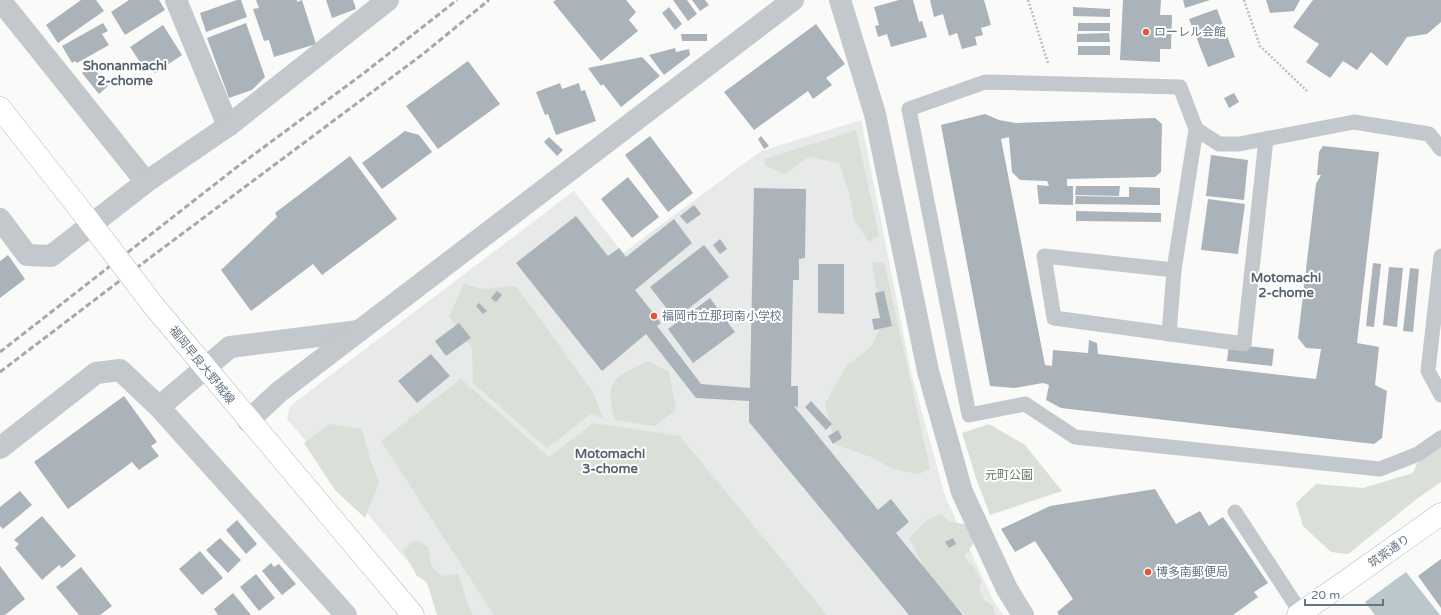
<svg xmlns="http://www.w3.org/2000/svg" width="1441" height="615" font-family="'Varela Round','Noto Sans JP',sans-serif">
<style>
.built{fill:#e8e9e9}
.green{fill:#dadfd7}
.water{fill:#bbc7cb}
.building{fill:#aab3b9}
.lines{fill:none;stroke-linecap:round;stroke-linejoin:round}
.secondary-casing{stroke:#b3babf;stroke-width:23}
.primary-casing{stroke:#b5babe;stroke-width:23}
.path{stroke:#bbbfc2;stroke-width:2.5;stroke-dasharray:2 2;stroke-linecap:butt}
.lane{stroke:#c3c8cc;stroke-width:15}
.street{stroke:#c3c8cc;stroke-width:22}
.secondary{stroke:#fff;stroke-width:22}
.primary{stroke:#fff;stroke-width:22}
.rail{stroke:#a2aab0;stroke-width:3;stroke-dasharray:6 3;stroke-linecap:butt}
.primary-bridge-casing{stroke:#b5babe;stroke-width:23;stroke-linecap:butt}
.primary-bridge{stroke:#fff;stroke-width:22}
.poi-dot{fill:#e4572e;stroke:#fff;stroke-width:1.5}
.labels{text-anchor:middle;stroke-width:4;stroke-linejoin:round;paint-order:stroke}
.poi-label{font-size:12px;fill:#657683;stroke:#fff;text-anchor:start}
.street-label{font-size:12px;fill:#657683;stroke:#fff}
.park-label{font-size:12px;fill:#687a64;stroke:#fff}
.neighbourhood-label{font-size:13px;font-weight:bold;fill:#57646e;stroke:#fff}
</style>
<rect width="100%" height="100%" fill="#fafaf8"/>
<!-- built -->
<polygon class="built" points="861,120 911,372 945,496 993,600 1003,615 453,615 287,419 290,406 574,191 623,253 761,151"/>
<!-- green -->
<g class="green">
<polygon points="856,130 879,236 869,242 854,220 849,192 839,163 809,157 784,174 765,166 765,159"/>
<polygon points="884,262 930,469 919,474 893,469 871,457 836,445 825,404 847,365 871,347 882,324 872,263"/>
<polygon points="464,284 482,289 516,286 593,392 603,418 591,414 547,448 473,383 472,349 449,316"/>
<path d="M648,361L669,372L676,409L655,426L615,420C604,379 614,378 648,361Z"/>
<polygon points="461,379 549,457 593,423 680,436 827,615 494,615 381,441"/>
<polygon points="330,424 362,429 370,459 379,482 365,518 335,490 304,443"/>
<polygon points="989,424 1025,445 1062,491 990,515 976,478 962,433"/>
<polygon points="1441,429 1441,482 1418,498 1348,554 1331,552 1303,526 1296,503 1316,484 1363,488 1413,473 1425,445"/>
<polygon points="941,514 949,521 973,526 978,537 964,557 973,566 982,582 979,589 984,600 993,606 995,615 966,615 932,583 909,538 927,520"/>
<path d="M416,540L428,547L431,565L441,576L458,574C464,588 465,602 473,615H437L427,582L417,576L403,550Z"/>
</g>
<!-- water -->
<polygon class="water" points="1406,572 1440,615 1375,615 1365,602"/>
<!-- building -->
<g class="building">
<polygon points="81,0 96,0 104,11 58,43 46,25"/>
<polygon points="129,0 159,0 165,10 125,35 111,12"/>
<polygon points="237,0 241,0 247,17 206,32 200,13"/>
<polygon points="256,0 297,0 297,2 302,0 316,44 274,57 269,40 264,41 253,9 259,8"/>
<polygon points="326,0 353,0 356,9 332,18"/>
<polygon points="556,0 626,0 636,12 629,20 638,31 601,61 553,2"/>
<polygon points="673,0 687,0 697,14 688,21"/>
<polygon points="692,0 705,0 709,5 700,11"/>
<polygon points="899,0 913,0 919,22 922,21 927,37 891,47 887,34 878,37 875,26 879,25 874,7"/>
<polygon points="930,0 984,0 991,25 981,28 983,35 975,37 977,45 962,49 957,33 949,36 943,14 934,17"/>
<polygon points="1123,0 1161,0 1160,15 1172,15 1171,49 1160,49 1160,62 1120,60"/>
<polygon points="1183,0 1210,0 1185,8"/>
<polygon points="1266,0 1300,0 1294,11 1270,13"/>
<polygon points="1313,0 1441,0 1441,22 1427,34 1407,37 1387,66 1371,52 1357,70 1343,61 1330,78 1306,62 1319,44 1293,27"/>
<polygon points="669,7 682,24 675,30 662,13"/>
<polygon points="1073,7 1110,9 1110,17 1073,16"/>
<polygon points="1217,9 1235,57 1208,67 1189,19"/>
<polygon points="103,23 108,31 102,34 109,45 77,63 75,61 72,63 62,46"/>
<polygon points="246,23 265,77 252,90 229,98 207,38"/>
<rect x="1078" y="23" width="32" height="8"/>
<polygon points="816,24 845,64 826,78 832,85 813,99 808,91 754,130 724,92"/>
<polygon points="163,25 182,55 155,73 147,62 142,65 130,47"/>
<polygon points="1109,33 1110,42 1077,42 1077,34"/>
<polygon points="681,34 707,34 707,41 682,41"/>
<rect x="1078" y="46" width="32" height="9"/>
<polygon points="675,48 676,52 689,49 690,55 664,75 649,55"/>
<polygon points="642,57 660,76 621,107 603,84 601,86 588,68"/>
<polygon points="468,61 500,104 438,149 406,106"/>
<polygon points="92,66 108,86 99,94 82,73"/>
<polygon points="560,83 562,89 579,83 581,91 585,90 596,121 556,135 548,114 545,115 536,92"/>
<polygon points="1234,93 1239,102 1229,108 1224,98"/>
<polygon points="985,114 999,120 1016,123 1155,118 1162,124 1161,172 1155,177 1067,179 1067,186 1073,186 1073,205 1039,204 1037,185 1049,186 1047,181 1020,180 1012,172 1009,137 1001,139 1045,365 1052,366 1053,350 1088,353 1089,340 1097,343 1098,354 1316,379 1321,349 1306,348 1298,338 1316,184 1321,175 1317,175 1319,152 1323,146 1379,152 1357,343 1379,347 1375,385 1387,391 1382,438 1374,444 1061,408 1046,400 1049,385 1043,383 1014,388 990,386 941,125"/>
<polygon points="405,131 419,135 432,152 382,189 362,163"/>
<polygon points="650,136 693,193 668,212 625,155"/>
<polygon points="761,136 769,146 764,149 758,139"/>
<polygon points="549,137 563,150 557,156 544,142"/>
<polygon points="1211,155 1248,160 1244,200 1206,196"/>
<polygon points="350,156 397,219 322,275 313,264 251,311 221,270 277,217 275,213"/>
<polygon points="628,177 659,217 632,238 601,199"/>
<polygon points="1076,186 1120,186 1119,196 1075,195"/>
<polygon points="1129,187 1160,188 1160,205 1075,204 1076,196 1129,197"/>
<polygon points="754,188 806,189 805,258 799,259 799,280 793,280 791,386 798,386 798,407 794,406 878,510 891,499 909,522 896,533 963,615 909,615 749,422 749,401 696,398 646,334 602,371 516,263 576,216 608,256 619,248 626,257 674,219 692,243 635,290 661,323 657,326 701,384 750,388"/>
<polygon points="1208,199 1245,204 1238,254 1201,250"/>
<polygon points="694,205 701,214 687,224 680,216"/>
<polygon points="1076,211 1161,213 1161,222 1076,221"/>
<polygon points="720,239 727,249 720,254 713,245"/>
<polygon points="704,245 729,277 675,319 650,287"/>
<polygon points="8,255 25,279 0,298 0,261"/>
<polygon points="1373,263 1381,264 1374,327 1366,326"/>
<polygon points="818,264 844,264 844,314 818,313"/>
<polygon points="1389,267 1403,268 1397,327 1383,325"/>
<polygon points="1410,268 1419,269 1413,332 1403,331"/>
<polygon points="497,291 502,295 496,302 491,298"/>
<polygon points="884,291 892,326 874,330 872,319 880,318 875,293"/>
<polygon points="710,298 735,332 693,363 668,329"/>
<polygon points="479,303 487,311 483,314 476,306"/>
<polygon points="459,323 471,338 446,356 435,341"/>
<polygon points="1229,344 1274,349 1272,366 1227,361"/>
<polygon points="431,354 450,376 417,403 398,381"/>
<polygon points="124,396 157,442 151,446 159,456 139,470 132,462 68,509 34,462"/>
<polygon points="811,401 832,424 826,430 805,407"/>
<polygon points="838,430 842,438 833,444 828,436"/>
<polygon points="1155,489 1176,524 1200,511 1209,526 1223,517 1268,583 1254,592 1258,597 1233,615 1059,615 1057,612 1073,599 1035,541 1015,552 1001,529 1050,506"/>
<polygon points="20,491 32,505 3,529 0,526 0,507"/>
<polygon points="42,516 76,556 62,568 59,565 42,580 15,548 19,544 14,540"/>
<polygon points="237,520 257,544 246,554 226,530"/>
<polygon points="220,538 241,560 228,573 206,550"/>
<polygon points="953,538 956,544 949,548 945,542"/>
<polygon points="200,551 223,578 202,595 179,569"/>
<polygon points="1441,559 1441,608 1418,576"/>
<polygon points="271,563 274,567 279,564 296,584 282,595 262,571"/>
<polygon points="0,566 25,599 5,615 0,615"/>
<polygon points="81,567 112,606 100,615 79,615 56,587"/>
<polygon points="256,574 275,598 259,611 240,587"/>
<polygon points="233,593 251,615 218,615 214,609"/>
</g>
<g class="lines">
<!-- secondary casing -->
<g class="secondary-casing">
<polyline id="secondary" points="1298,615 1441,514"/>
</g>
<!-- primary casing -->
<g class="primary-casing">
<g id="primary">
<polyline points="0,108 86,217"/>
<polyline points="153,305 413,615"/>
</g>
</g>
<!-- path -->
<g class="path">
<polyline points="1028,0 1048,63"/>
<polyline points="1244,0 1260,46 1307,91"/>
</g>
<!-- lane -->
<g class="lane">
<polyline points="1441,149 1429,134 1354,122 1239,144 1219,144 1196,129 1180,87 985,82 909,109 969,415 1025,404 1075,437 1380,469 1418,454 1441,438"/>
<polyline points="1441,256 1428,371 1441,395"/>
<polyline points="1174,270 1044,256 1054,318 1244,344 1266,139"/>
<polyline points="1169,334 1174,270 1196,129"/>
<polyline points="1235,512 1301,613"/>
</g>
<!-- street -->
<g class="street">
<polyline points="0,0 146,182"/>
<polyline points="176,0 228,126"/>
<polyline points="840,0 875,114 928,371 962,492 1007,589 1023,615"/>
<polyline points="0,219 27,255 51,256 146,182 228,126 388,0"/>
<polyline points="159,407 230,347 359,331"/>
<polyline points="248,421 279,392 793,0"/>
<polyline points="0,448 96,373 120,370 159,407 346,615"/>
</g>
<!-- secondary -->
<use href="#secondary" class="secondary"/>
<!-- primary -->
<use href="#primary" class="primary"/>
<!-- rail -->
<g class="rail">
<polyline points="0,352 237,167 364,73 457,0"/>
<polyline points="0,372 151,257 423,54 489,0"/>
</g>
<!-- primary-bridge casing -->
<g class="primary-bridge-casing">
<polyline id="primary-bridge" points="86,217 153,305"/>
</g>
<!-- primary-bridge -->
<use href="#primary-bridge" class="primary-bridge"/>
</g>
<!-- markers -->
<g class="poi-dot">
<circle cx="1146" cy="32" r="4"/>
<circle cx="654" cy="316" r="4"/>
<circle cx="1148" cy="572" r="4"/>
</g>
<g class="labels">
<!-- poi labels -->
<g class="poi-label">
<text x="1154" y="36">ローレル会館</text>
<text x="662" y="320">福岡市立那珂南小学校</text>
<text x="1156" y="576">博多南郵便局</text>
</g>
<!-- street labels -->
<g class="street-label">
<text transform="translate(202 365) rotate(51)" y="4">福岡早良大野城線</text>
<text transform="translate(1389 551) rotate(-35)" y="4">筑紫通り</text>
</g>
<!-- park labels -->
<g class="park-label">
<text x="1009" y="479">元町公園</text>
</g>
<!-- neighbourhood labels -->
<g class="neighbourhood-label">
<text x="125" y="70">Shonanmachi<tspan x="125" dy="15">2-chome</tspan></text>
<text x="1286" y="282">Motomachi<tspan x="1286" dy="15">2-chome</tspan></text>
<text x="610" y="458">Motomachi<tspan x="610" dy="15">3-chome</tspan></text>
</g>
</g>
<!-- scale -->
<path d="M1305 599v6h78v-6" fill="none" stroke="#657683" stroke-width="2"/>
<text x="1311" y="599" font-size="12" fill="#657683" stroke="#ffffff" stroke-width="3" paint-order="stroke">20 m</text>
</svg>
